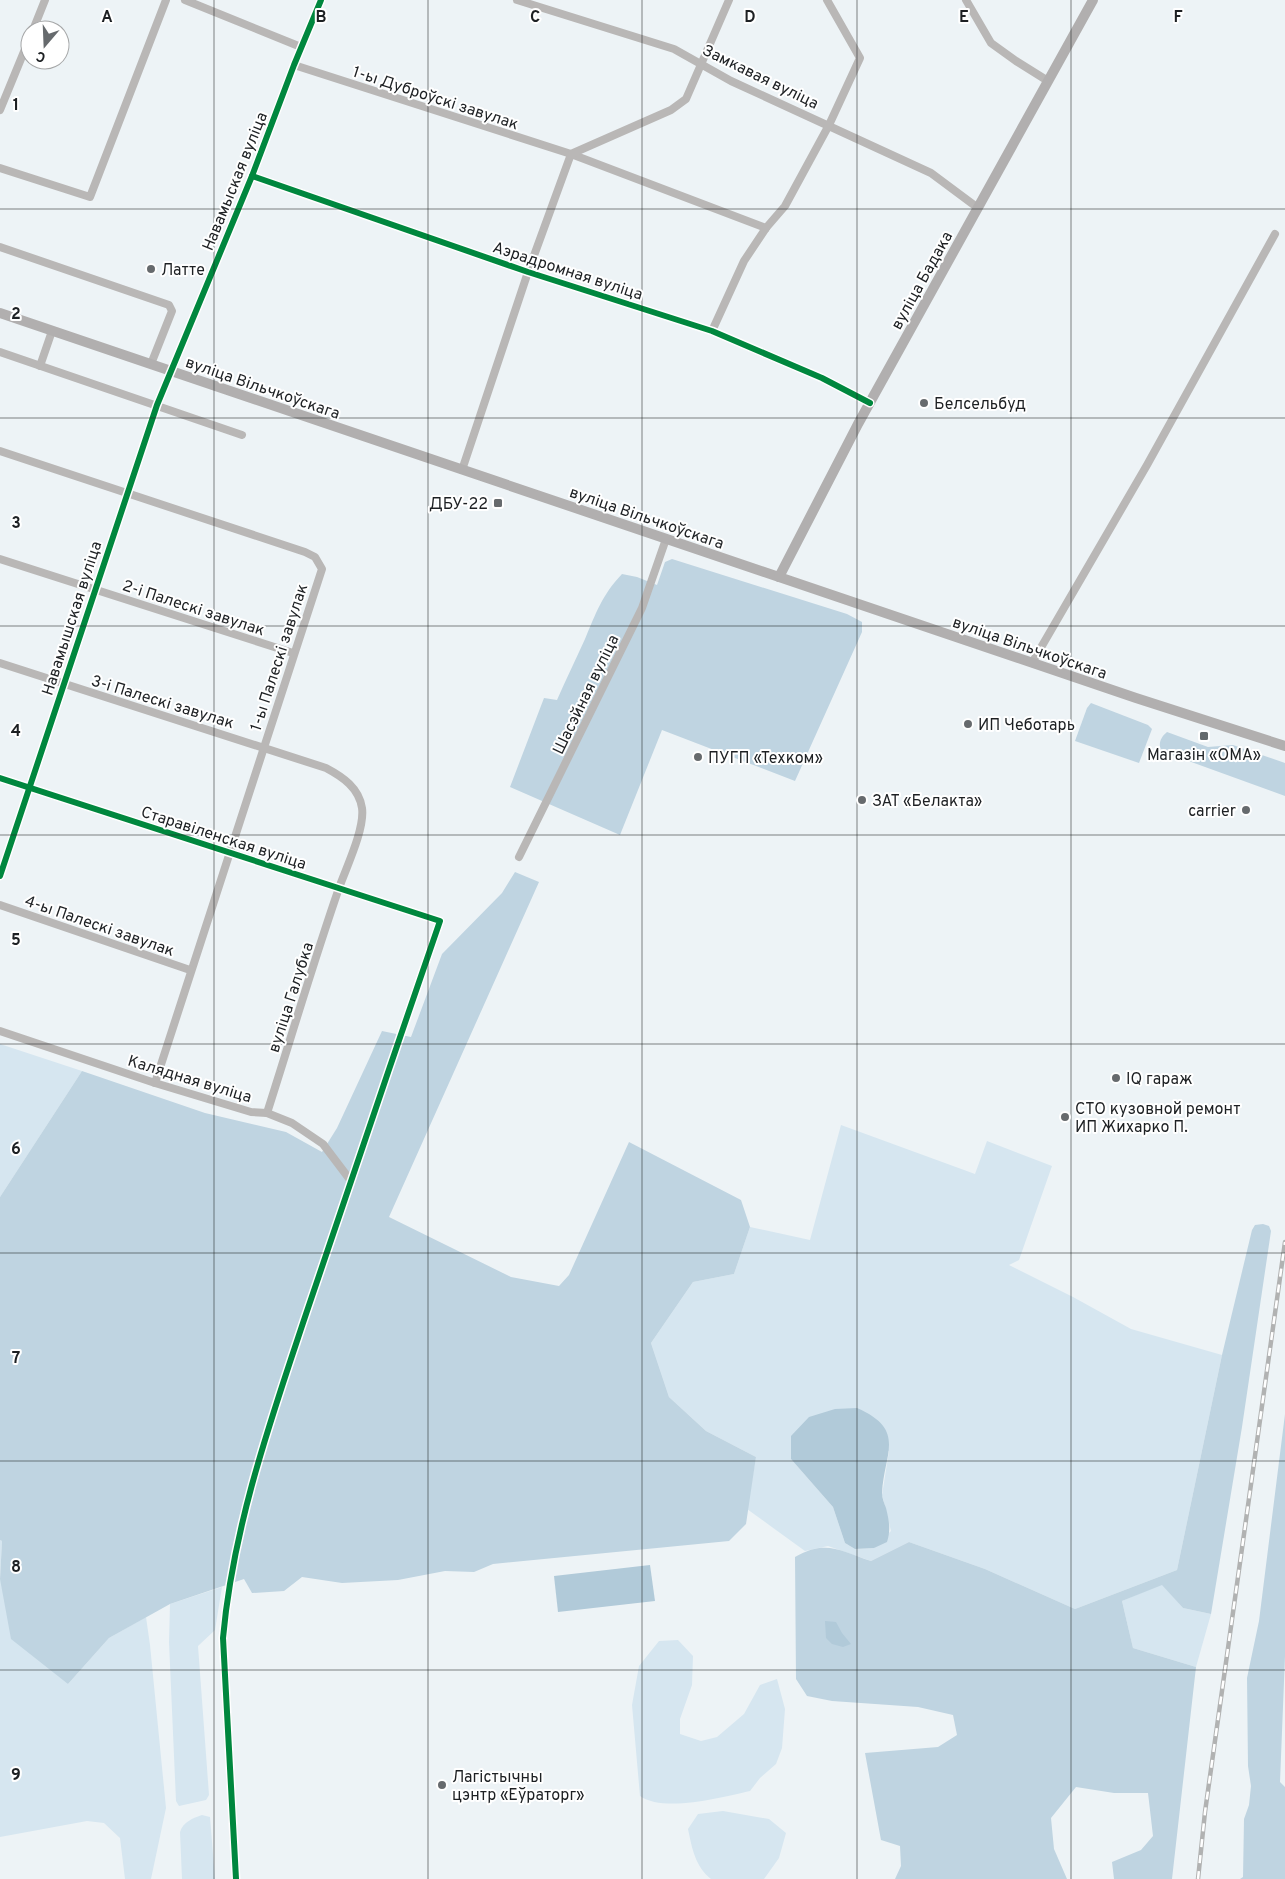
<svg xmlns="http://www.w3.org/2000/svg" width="1285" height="1879" font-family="Overpass,sans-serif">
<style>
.green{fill:#d6e6f0;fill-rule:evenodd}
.forest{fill:#bfd4e1}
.water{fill:#b1cad9}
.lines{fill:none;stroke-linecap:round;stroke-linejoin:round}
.minor{stroke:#b9b7b6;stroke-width:8}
.major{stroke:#b1afaf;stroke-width:10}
.rail-casing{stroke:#b1b2b2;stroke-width:4.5}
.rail{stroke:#fff;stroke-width:2.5;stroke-dasharray:8;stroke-linecap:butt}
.cycleway-casing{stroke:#fff;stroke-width:9}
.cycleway{stroke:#00873e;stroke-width:6}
.grid{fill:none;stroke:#1d2023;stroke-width:1;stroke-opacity:0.55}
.poi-dot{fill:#666a6d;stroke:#fff;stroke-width:2}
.labels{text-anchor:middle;stroke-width:4;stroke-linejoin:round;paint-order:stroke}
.street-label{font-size:16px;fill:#1d2023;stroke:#fff}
.poi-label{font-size:16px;fill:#1d2023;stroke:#fff;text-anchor:start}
.grid-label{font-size:16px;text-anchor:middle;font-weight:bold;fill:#1d2023;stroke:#fff;stroke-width:4;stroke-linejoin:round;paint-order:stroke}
</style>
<rect width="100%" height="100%" fill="#edf3f6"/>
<!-- green -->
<g class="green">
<polygon points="0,1044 82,1071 0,1197"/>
<path d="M841,1125L975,1174L987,1141L1052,1166L1019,1260L1009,1265L1073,1297L1131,1329L1222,1355L1177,1570L1075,1609L985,1569L909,1542L871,1561L828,1546L805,1551L747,1509L756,1457L706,1431L669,1397L651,1343L693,1282L734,1274L750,1227L810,1240ZM889,1451L882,1495L891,1531L874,1548L855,1549L845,1543L833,1507L791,1459Z"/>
<polygon points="0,1540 2,1541 0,1579 68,1684 109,1638 146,1617 150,1645 166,1808 151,1879 125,1879 120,1838 104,1823 87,1821 0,1837"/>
<polygon points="1162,1584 1183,1608 1211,1614 1196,1667 1133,1648 1122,1601"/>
<polygon points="222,1587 215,1630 198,1646 209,1795 206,1800 179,1806 176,1801 169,1642 170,1604"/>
<path d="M678,1640L693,1656L692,1685L680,1719V1734L701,1741L717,1737L744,1714L760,1685L777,1679L785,1709L782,1748L776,1764L760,1778L750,1791C723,1797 664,1813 640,1796L632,1705L639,1666L659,1641Z"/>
<path d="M723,1811L769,1819L786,1833L779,1858L764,1879H711C695,1866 692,1848 688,1829L698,1814Z"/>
<path d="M202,1815L210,1817L215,1879H182L180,1832C183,1822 193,1818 202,1815Z"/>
</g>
<!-- forest -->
<g class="forest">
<path d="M672,559L847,614L862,622V632L795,781L662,730L620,835L510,787L544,698L557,700C566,679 576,659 585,639C596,613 602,595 622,574L637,577L657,585L665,562Z"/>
<polygon points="1091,703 1148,725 1152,729 1139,763 1075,741 1087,708"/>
<path d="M1167,732L1208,747L1233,745L1285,763V796L1161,751C1158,743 1161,737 1167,732Z"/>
<polygon points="515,872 539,882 389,1217 511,1277 559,1286 569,1275 629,1142 741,1200 750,1227 734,1274 693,1282 651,1343 669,1397 706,1431 756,1457 746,1524 729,1541 493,1564 474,1572 445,1571 398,1580 342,1583 302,1577 284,1591 252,1593 244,1579 170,1604 109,1638 68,1684 11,1639 0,1579 2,1541 0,1540 0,1197 82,1071 205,1113 286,1132 322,1152 337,1128 382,1031 411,1037 442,954 502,893"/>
<path d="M1263,1224L1269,1226L1271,1231L1242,1427L1211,1614L1183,1608L1162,1585L1122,1601L1133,1648L1196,1667L1172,1879H1114L1112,1862L1141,1850L1153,1836L1148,1793H1114L1076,1787L1051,1818L1054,1849L1067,1879H895L901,1866L900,1846L881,1840L865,1753L938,1747L957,1735L953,1715L918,1707L832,1701L807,1696L796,1679L795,1557C826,1539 840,1551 871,1561L909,1542L985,1569L1075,1609L1177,1570L1222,1355L1252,1230L1255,1225Z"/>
<polygon points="1285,1414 1285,1656 1280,1782 1285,1787 1285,1879 1240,1879 1243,1877 1244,1819 1249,1805 1251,1786 1248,1766 1247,1678 1259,1621"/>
</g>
<!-- water -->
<g class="water">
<path d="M857,1408C907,1430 884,1453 882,1493C882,1498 884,1503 886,1508C889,1520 891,1530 887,1542L874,1548L855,1549L845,1543L833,1507L791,1459V1436L809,1417L835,1409Z"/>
<polygon points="650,1565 655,1601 558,1612 554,1576"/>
<polygon points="825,1621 836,1622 842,1633 851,1644 843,1647 832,1644 826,1638"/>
</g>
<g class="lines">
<!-- minor -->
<g class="minor">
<polyline points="185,0 301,47"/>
<polyline points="517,0 674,49 731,81 931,173 978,208"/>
<polyline points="966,0 991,43 1016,61 1048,81"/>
<polyline points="33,30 45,0"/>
<polyline points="294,65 571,154 766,228"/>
<polyline points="0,110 30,37"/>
<polyline points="0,168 90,197 166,0"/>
<polyline points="252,176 528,272 712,331 822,378 870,403"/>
<polyline points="0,247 169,305 172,311 151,364"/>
<polyline points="712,331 744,261 766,228 785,206 829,125 860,58 827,0"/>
<polyline points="0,352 242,435"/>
<polyline points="40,366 52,331"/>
<polyline points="0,451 305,552 315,557 322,569 155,1083"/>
<polyline points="462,470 528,272 571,154 671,110 686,99 729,0"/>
<polyline points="0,559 293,653"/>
<path d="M0,663L326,768C343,777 359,788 362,808C365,829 346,868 339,888C313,963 291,1038 267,1113"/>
<polyline points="1032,663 1147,465 1275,234"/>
<path d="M0,778L440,921C395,1052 350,1182 306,1314C271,1419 233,1526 223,1638L236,1879"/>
<polyline points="519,857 642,608 666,539"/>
<polyline points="0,876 157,405 252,176 294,65 321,0"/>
<polyline points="0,905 190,970"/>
<polyline points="0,1031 155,1083 251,1112 267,1113 292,1123 323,1144 351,1181"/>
</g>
<!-- major -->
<g class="major">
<polyline points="0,313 1136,698 1285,746"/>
<polyline points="779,577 858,424 1093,0"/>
</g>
<!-- rail casing -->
<g class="rail-casing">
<polyline id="rail" points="1198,1879 1205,1812 1285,1242"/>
</g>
<!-- rail -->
<use href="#rail" class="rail"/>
<!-- cycleway casing -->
<g class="cycleway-casing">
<g id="cycleway">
<polyline points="252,176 528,272 712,331 822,378 870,403"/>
<path d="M0,778L440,921C395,1052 350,1182 306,1314C271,1419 233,1526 223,1638L236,1879"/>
<polyline points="0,876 157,405 252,176 294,65 321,0"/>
</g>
</g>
<!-- cycleway -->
<use href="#cycleway" class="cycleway"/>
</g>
<!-- grid -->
<path class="grid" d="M214,0V1879M428,0V1879M642,0V1879M857,0V1879M1071,0V1879M0,209H1285M0,418H1285M0,626H1285M0,835H1285M0,1044H1285M0,1253H1285M0,1461H1285M0,1670H1285"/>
<!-- markers -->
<g class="poi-dot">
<circle cx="151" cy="269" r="5"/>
<circle cx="924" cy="403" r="5"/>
<rect x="493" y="498" width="10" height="10" rx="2.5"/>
<circle cx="968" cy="724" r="5"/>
<rect x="1199" y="731" width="10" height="10" rx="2.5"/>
<circle cx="698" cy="757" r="5"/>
<circle cx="862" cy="800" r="5"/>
<circle cx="1246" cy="810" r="5"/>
<circle cx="1116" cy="1078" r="5"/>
<circle cx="1065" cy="1117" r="5"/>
<circle cx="442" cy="1785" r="5"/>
</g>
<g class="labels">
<!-- street labels -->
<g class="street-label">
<text transform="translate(761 76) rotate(26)" y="6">Замкавая вуліца</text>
<text transform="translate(436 97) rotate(18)" y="6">1-ы Дуброўскі завулак</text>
<text transform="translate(234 181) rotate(-68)" y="6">Навамыская вуліца</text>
<text transform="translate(568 270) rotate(18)" y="6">Аэрадромная вуліца</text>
<text transform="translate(921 280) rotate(-61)" y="6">вуліца Бадака</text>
<text transform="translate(263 387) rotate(19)" y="6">вуліца Вільчкоўскага</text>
<text transform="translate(647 517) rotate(19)" y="6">вуліца Вільчкоўскага</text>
<text transform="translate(194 607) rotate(18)" y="6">2-і Палескі завулак</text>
<text transform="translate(71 618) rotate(-72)" y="6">Навамышская вуліца</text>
<text transform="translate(1030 647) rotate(19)" y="6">вуліца Вільчкоўскага</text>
<text transform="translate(278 657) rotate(-72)" y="6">1-ы Палескі завулак</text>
<text transform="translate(585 694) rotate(-64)" y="6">Шасэйная вуліца</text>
<text transform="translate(163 701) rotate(17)" y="6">3-і Палескі завулак</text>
<text transform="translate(224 837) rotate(18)" y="6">Старавіленская вуліца</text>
<text transform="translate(100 925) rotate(19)" y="6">4-ы Палескі завулак</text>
<text transform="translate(290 997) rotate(-72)" y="6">вуліца Галубка</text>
<text transform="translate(190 1078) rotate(17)" y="6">Калядная вуліца</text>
</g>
<!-- poi labels -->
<g class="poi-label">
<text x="161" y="275">Латте</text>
<text x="934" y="409">Белсельбуд</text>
<text x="488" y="509" text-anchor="end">ДБУ-22</text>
<text x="978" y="730">ИП Чеботарь</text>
<text x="1204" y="760" text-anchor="middle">Магазін «ОМА»</text>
<text x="708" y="763">ПУГП «Техком»</text>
<text x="872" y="806">ЗАТ «Белакта»</text>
<text x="1236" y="816" text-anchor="end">carrier</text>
<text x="1126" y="1084">IQ гараж</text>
<text x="1075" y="1114">СТО кузовной ремонт<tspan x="1075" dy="18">ИП Жихарко П.</tspan></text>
<text x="452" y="1782">Лагістычны<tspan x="452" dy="18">цэнтр «Еўраторг»</tspan></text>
</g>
</g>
<g class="grid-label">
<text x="107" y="22">A</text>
<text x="321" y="22">B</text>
<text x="535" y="22">C</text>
<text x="750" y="22">D</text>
<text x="964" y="22">E</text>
<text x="1178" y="22">F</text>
<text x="16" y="110">1</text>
<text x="16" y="319">2</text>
<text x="16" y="528">3</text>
<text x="16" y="736">4</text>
<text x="16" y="945">5</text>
<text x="16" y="1154">6</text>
<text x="16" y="1363">7</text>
<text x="16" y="1572">8</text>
<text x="16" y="1780">9</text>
</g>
<!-- north arrow -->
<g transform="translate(45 45) rotate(199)"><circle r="24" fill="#ffffff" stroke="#a5a6a7"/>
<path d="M0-4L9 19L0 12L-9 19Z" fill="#666a6d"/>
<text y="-8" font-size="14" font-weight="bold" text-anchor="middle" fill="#1d2023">С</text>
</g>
</svg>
